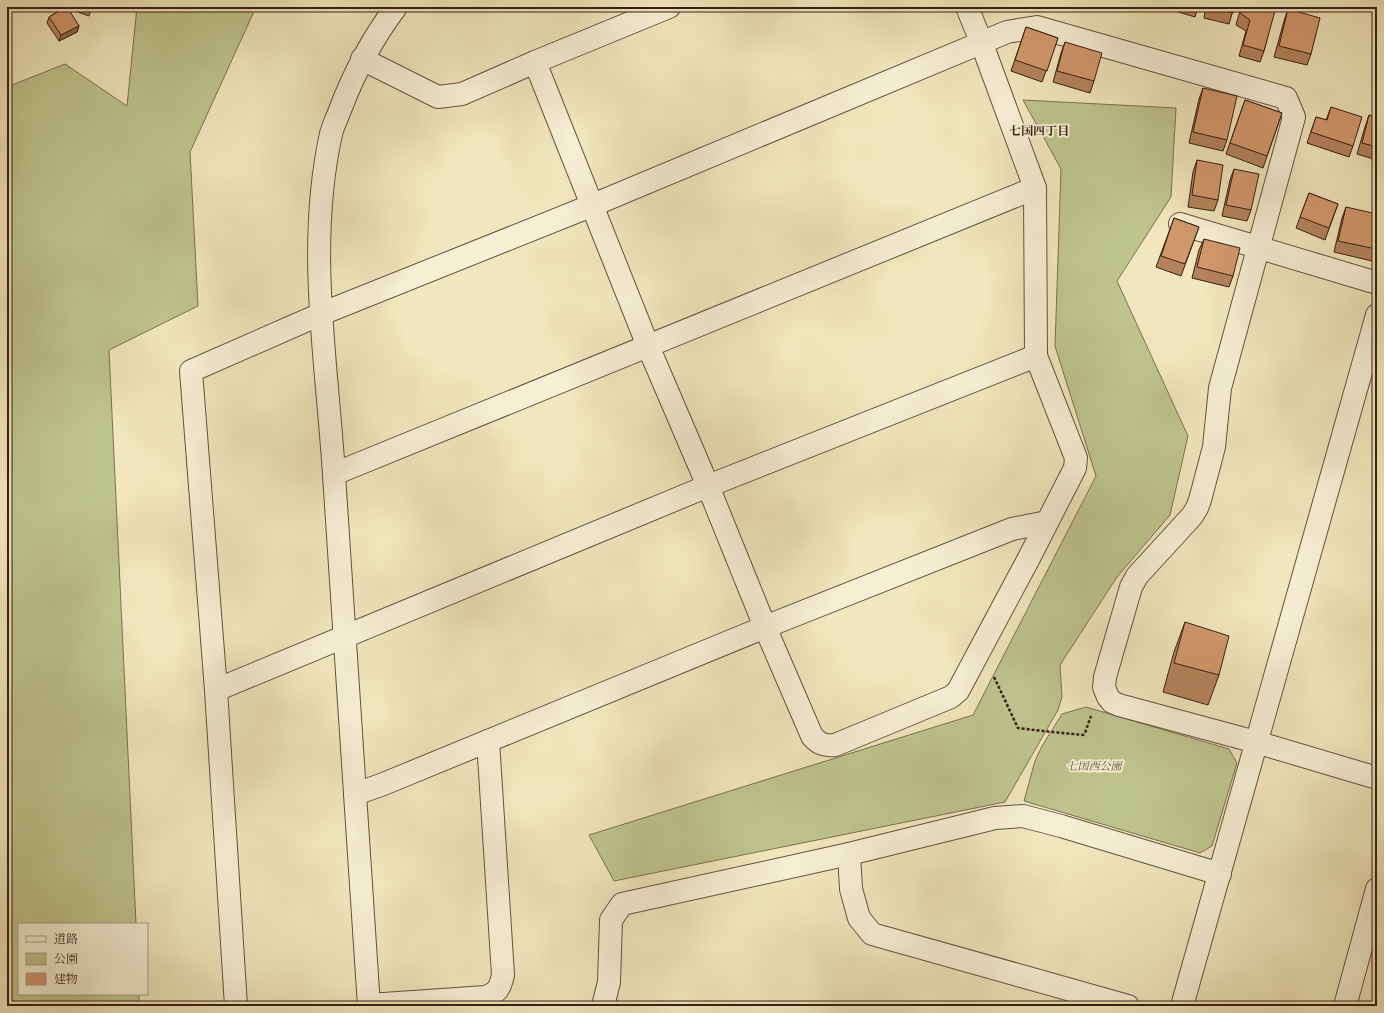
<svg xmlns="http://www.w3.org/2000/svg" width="1384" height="1013" font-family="'IM FELL English','Noto Serif JP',serif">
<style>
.green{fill:#bec48e;stroke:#7a7250}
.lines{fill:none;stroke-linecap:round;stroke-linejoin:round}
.minor-casing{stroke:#65513e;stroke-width:24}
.path{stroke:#361f13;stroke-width:2.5;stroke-dasharray:3 2;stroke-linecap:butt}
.minor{stroke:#f6efd4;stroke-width:22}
.wall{fill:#b4835d;stroke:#361f13}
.shaded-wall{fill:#926a4c;stroke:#361f13}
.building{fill:#d1986c;stroke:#361f13}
.labels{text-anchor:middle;stroke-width:4;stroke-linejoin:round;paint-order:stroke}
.park-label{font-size:11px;font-style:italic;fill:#5f5138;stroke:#f6efd4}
.neighbourhood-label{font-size:12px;font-weight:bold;fill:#361f13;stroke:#f6efd4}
</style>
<rect width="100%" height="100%" fill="#f1e6bd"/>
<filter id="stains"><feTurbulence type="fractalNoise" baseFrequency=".005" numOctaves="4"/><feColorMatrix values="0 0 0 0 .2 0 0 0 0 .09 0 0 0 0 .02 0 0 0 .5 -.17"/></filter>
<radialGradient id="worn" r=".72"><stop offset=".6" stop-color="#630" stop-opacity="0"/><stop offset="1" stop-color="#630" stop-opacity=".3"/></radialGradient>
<!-- green -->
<g class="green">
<polygon points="137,7 256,7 190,152 198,306 109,350 136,924 19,924 19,994 139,994 139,1006 7,1006 7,87 65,64 127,106"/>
<polygon points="1023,100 1176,108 1171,197 1117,281 1188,436 1170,515 1117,577 1060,665 1062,697 1058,710 1005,802 614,881 589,835 973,715 1096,476 1055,346 1061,169"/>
<polygon points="1086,707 1229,749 1237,763 1212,846 1200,853 1024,801 1035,761 1042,746 1062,714"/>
</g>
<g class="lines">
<!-- minor casing -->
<g class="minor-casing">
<g id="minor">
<polyline points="362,59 438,97 462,94 535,62 669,7"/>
<path d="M535,62L648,346L708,486L765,627L812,736C819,744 824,746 835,745L951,697L958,691L1029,558L1075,468L1076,458L1036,356L1035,188L982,44L967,7"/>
<polyline points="1180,224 1377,283"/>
<polyline points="334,474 1035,188"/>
<polyline points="216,690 708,486 1036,356"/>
<polyline points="355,794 381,785 765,627 1012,529 1047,522"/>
<polyline points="849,854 851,889 859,918 872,934 1128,1006"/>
<path d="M369,1005L486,997C498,992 500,988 503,975L488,741"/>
<polyline points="236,1006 216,690 191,371 321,314 593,205 1007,32 1037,27 1286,98 1294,117 1220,388 1214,447 1200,500 1197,508 1192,516 1137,576 1131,587 1105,677 1104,687 1108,697 1112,702 1119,705 1256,742 1377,778"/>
<path d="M369,1006C357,829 346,652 334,475C327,361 306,247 331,134C333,126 337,118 340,110C354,73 372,39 396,7"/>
<polyline points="603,1006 609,982 611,920 622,904 849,854 995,818 1023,816 1061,826 1220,874"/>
<polyline points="1182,1006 1377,315"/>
<polyline points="1345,1006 1377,889"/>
</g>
</g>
<!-- path -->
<polyline class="path" points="994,677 1018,728 1043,731 1083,735 1085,733 1091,716"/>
<!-- minor -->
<use href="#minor" class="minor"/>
</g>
<!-- wall -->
<g class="wall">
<polygon points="65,7 92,7 89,16 67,8 79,26 77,32 59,41 47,23 49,17"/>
<polygon points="1166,7 1198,7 1195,17 1165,8"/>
<polygon points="1206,7 1234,7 1229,24 1204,18"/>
<polygon points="1241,7 1275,7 1264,51 1260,62 1239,56 1246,31 1236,25"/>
<polygon points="1288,9 1311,54 1307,65 1274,57 1284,21"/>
<polygon points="1026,27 1058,38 1042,82 1011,71"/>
<polygon points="1065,42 1094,81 1090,93 1053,82 1061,53"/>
<polygon points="1203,88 1227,140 1223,151 1189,143 1199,99"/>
<polygon points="1245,100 1282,113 1263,168 1226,154"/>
<polygon points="1331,107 1353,146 1349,157 1307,143 1316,117 1326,120"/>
<polygon points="1369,115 1377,118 1377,160 1357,154 1365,127"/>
<polygon points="1197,160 1218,200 1214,211 1188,207 1193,172"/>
<polygon points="1234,169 1251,210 1247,221 1222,216 1230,180"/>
<polygon points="1309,193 1338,204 1325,240 1296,228"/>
<polygon points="1346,207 1376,249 1372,261 1334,252 1342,218"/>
<polygon points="1174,218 1199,227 1181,276 1156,267"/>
<polygon points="1204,239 1233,276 1229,287 1192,278 1199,250"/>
<polygon points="1185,622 1219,675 1208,705 1163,692 1174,652"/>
</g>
<!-- shaded-wall -->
<polygon class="shaded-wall" points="79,26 77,32 59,41 61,35"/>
<!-- building -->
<g class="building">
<polygon points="66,7 67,7 79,26 61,35 49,17"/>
<polygon points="1210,7 1234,7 1233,13"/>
<polygon points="1242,7 1276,7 1264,51 1243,45 1250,20 1240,13"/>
<polygon points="1288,9 1320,18 1311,54 1279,46"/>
<polygon points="1026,27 1058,38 1047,71 1015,60"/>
<polygon points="1065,42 1102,53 1094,81 1057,71"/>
<polygon points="1203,88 1237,96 1227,140 1193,132"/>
<polygon points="1245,100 1282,113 1267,156 1230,143"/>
<polygon points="1331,107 1362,117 1353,146 1311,132 1316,117 1327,120"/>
<polygon points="1369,115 1377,118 1377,147 1362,143"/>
<polygon points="1197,160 1223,165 1218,200 1192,195"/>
<polygon points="1234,169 1259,174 1251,210 1226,205"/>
<polygon points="1309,193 1338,204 1329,228 1300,217"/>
<polygon points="1346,207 1377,214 1377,247 1376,249 1338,241"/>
<polygon points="1174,218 1199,227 1185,264 1161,256"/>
<polygon points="1204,239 1240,248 1233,276 1197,267"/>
<polygon points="1185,622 1229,636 1219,675 1174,663"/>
</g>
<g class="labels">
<!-- park labels -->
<g class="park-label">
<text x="1094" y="770">七国西公園</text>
</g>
<!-- neighbourhood labels -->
<g class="neighbourhood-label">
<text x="1039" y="135">七国四丁目</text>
</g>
</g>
<!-- margin -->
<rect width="1384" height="1013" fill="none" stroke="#f1e6bd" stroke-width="24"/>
<rect x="8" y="8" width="1368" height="997" fill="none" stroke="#361f13" stroke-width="2"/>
<rect x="12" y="12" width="1360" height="989" fill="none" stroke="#361f13"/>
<!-- legend -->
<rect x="18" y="923" width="130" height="72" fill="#f6efd4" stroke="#a99c87"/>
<rect x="26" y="936" width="20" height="6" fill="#f6efd4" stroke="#a99c87"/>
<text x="54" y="943" font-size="12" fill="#361f13">道路</text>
<rect x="26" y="953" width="20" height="12" fill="#bec48e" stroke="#a99c87"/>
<text x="54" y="963" font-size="12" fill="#361f13">公園</text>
<rect x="26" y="973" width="20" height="12" fill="#d1986c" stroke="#a99c87"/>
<text x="54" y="983" font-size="12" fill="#361f13">建物</text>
<rect width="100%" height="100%" filter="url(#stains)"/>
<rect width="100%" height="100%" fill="url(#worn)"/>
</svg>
